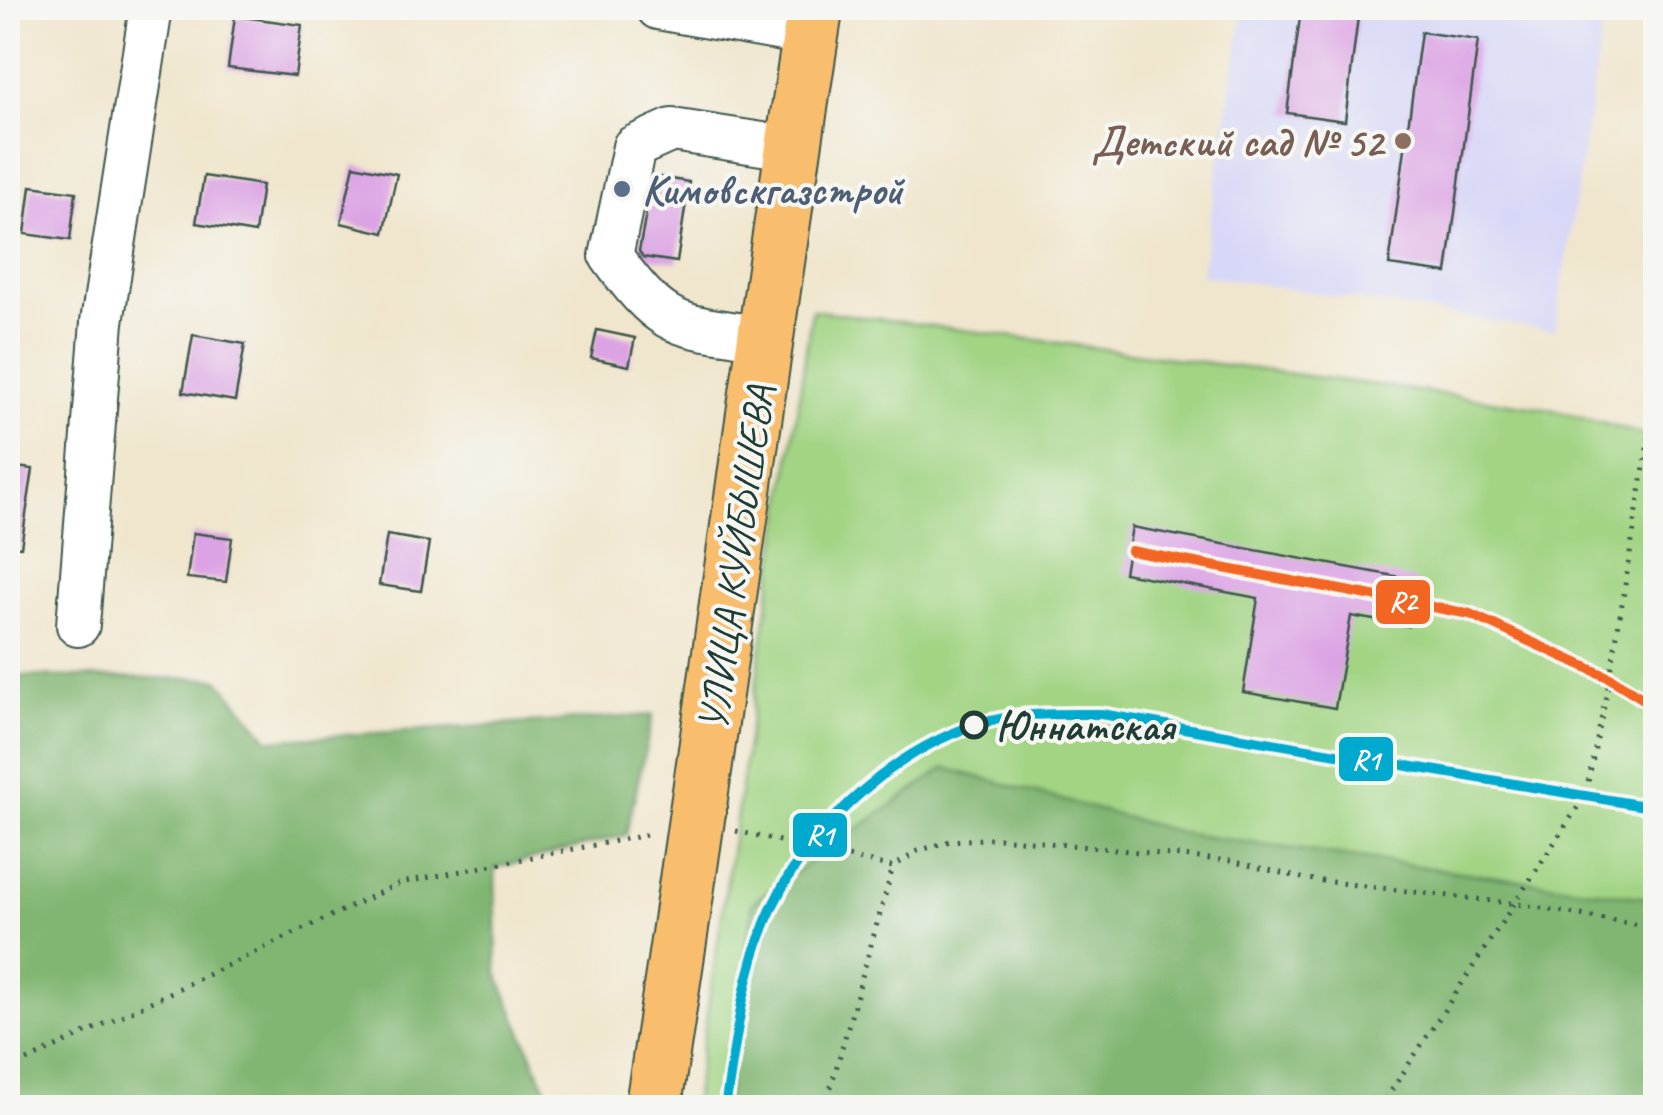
<svg xmlns="http://www.w3.org/2000/svg" width="1663" height="1115" font-family="Caveat,sans-serif">
<style>
.built{fill:#d7d7f8}
.green{fill:#a2d484;stroke:#60885c;stroke-width:2.5}
.forest{fill:#81b672;stroke:#507a53;stroke-width:2.5}
.building{fill:#dba3e4}
.lines{fill:none;stroke-linecap:round;stroke-linejoin:round}
.minor-casing{stroke:#3e564b;stroke-width:46}
.major-casing{stroke:#3e564b;stroke-width:59}
.path{stroke:#3e564b;stroke-width:5;stroke-dasharray:2.5 8;stroke-linecap:butt}
.minor{stroke:#fff;stroke-width:42}
.major{stroke:#f9be6d;stroke-width:55}
.rail-1-casing{stroke:#f6f6f2;stroke-width:18}
.rail-2-casing{stroke:#f6f6f2;stroke-width:18}
.rail-1{stroke:#00a9ce;stroke-width:10}
.rail-2{stroke:#f26522;stroke-width:10}
.education-dot{fill:#8d6e63;stroke:#f6f6f2;stroke-width:4}
.service-dot{fill:#5c6f8a;stroke:#f6f6f2;stroke-width:4}
.stop-dot{fill:#f6f6f2;stroke:#1f3d34;stroke-width:5}
.labels{text-anchor:middle;stroke-width:8;stroke-linejoin:round;paint-order:stroke}
.education-label{font-size:42px;font-weight:bold;fill:#785e54;stroke:#f6f6f2;text-anchor:end}
.service-label{font-size:42px;font-weight:bold;fill:#4e5e75;stroke:#f6f6f2;text-anchor:start}
.street-label{font-size:42px;fill:#1f3d34;stroke:#f6f6f2}
.stop-label{font-size:42px;font-weight:bold;fill:#1f3d34;stroke:#f6f6f2;text-anchor:start}
.line-badge{stroke:#f6f6f2;stroke-width:4}
.badge-label{font-size:28px;text-anchor:middle;font-weight:bold;fill:#fff}
</style>
<rect width="100%" height="100%" fill="#f6f6f2"/>
<filter id="ink" filterUnits="userSpaceOnUse"><feTurbulence type="fractalNoise" baseFrequency=".01" numOctaves="2"/><feDisplacementMap in="SourceGraphic" scale="20" xChannelSelector="R" yChannelSelector="G"/><feConvolveMatrix kernelMatrix="1 2 1 2 8 2 1 2 1" color-interpolation-filters="sRGB"/></filter>
<filter id="wash" filterUnits="userSpaceOnUse"><feTurbulence type="fractalNoise" baseFrequency=".0048" numOctaves="4" result="noise"/><feDisplacementMap in="SourceGraphic" scale="40" xChannelSelector="R" yChannelSelector="G"/><feGaussianBlur stdDeviation="2.25" result="paint"/><feColorMatrix in="noise" values="0 0 0 0 0 0 0 0 0 0 0 0 0 0 0 0 0 1.4 0 .05"/><feComposite in="paint" operator="in"/></filter>
<g filter="url(#wash)">
<rect width="100%" height="100%" fill="#f0e6cd"/>
<!-- built -->
<polygon class="built" points="1244,8 1605,8 1555,331 1201,275"/>
<!-- green -->
<polygon class="green" points="812,310 1546,408 1655,438 1655,1107 693,1108"/>
<!-- forest -->
<g class="forest">
<polygon points="8,676 218,679 269,740 653,715 626,835 495,868 497,973 554,1107 8,1107"/>
<polygon points="945,768 1186,834 1655,899 1655,1107 725,1107 753,902"/>
</g>
<g id="blocks">
<!-- building -->
<g class="building">
<polygon points="1301,10 1358,17 1345,121 1287,113"/>
<polygon points="235,16 302,25 295,76 228,68"/>
<polygon points="1421,32 1478,40 1447,273 1389,265"/>
<polygon points="354,165 397,174 384,233 341,223"/>
<polygon points="204,176 262,185 255,233 196,223"/>
<polygon points="653,176 689,182 677,262 643,257 639,251"/>
<polygon points="31,186 76,192 70,240 25,234"/>
<polygon points="597,330 635,338 629,366 591,358"/>
<polygon points="193,335 245,344 235,401 183,392"/>
<polygon points="8,466 33,469 21,547 8,546"/>
<polygon points="1132,527 1416,580 1408,626 1351,616 1335,708 1243,692 1258,598 1124,573"/>
<polygon points="193,533 232,538 226,582 187,578"/>
<polygon points="387,535 429,542 421,591 379,585"/>
</g>
</g>
</g>
<g filter="url(#ink)">
<use href="#blocks" fill-opacity="0" stroke="#3e564b" stroke-width="2.5"/>
<g class="lines">
<!-- minor casing -->
<g class="minor-casing">
<g id="minor">
<polyline points="658,8 811,35"/>
<path d="M765,338C676,324 666,332 611,256L634,147L672,130L794,149"/>
<polyline points="78,625 102,322 151,8"/>
</g>
</g>
<!-- major casing -->
<g class="major-casing">
<path id="major" d="M653,1108C711,741 757,374 815,8"/>
</g>
<!-- path -->
<g class="path">
<polyline points="736,831 893,867 918,851 950,841 999,838 1231,861 1306,879 1517,904 1656,928"/>
<polyline points="8,1070 400,883 651,834"/>
<polyline points="825,1108 893,867"/>
<polyline points="1380,1108 1585,796 1610,678 1656,393"/>
</g>
<!-- minor -->
<use href="#minor" class="minor"/>
<!-- major -->
<use href="#major" class="major"/>
<!-- rail-1 casing -->
<g class="rail-1-casing">
<path id="rail-1" d="M725,1108C735,1045 742,980 766,921C801,836 885,756 972,726C1013,712 1058,714 1101,714L1656,808"/>
</g>
<!-- rail-2 casing -->
<g class="rail-2-casing">
<polyline id="rail-2" points="1131,551 1470,614 1610,678 1656,707"/>
</g>
<!-- rail-1 -->
<use href="#rail-1" class="rail-1"/>
<!-- rail-2 -->
<use href="#rail-2" class="rail-2"/>
</g>
</g>
<!-- markers -->
<circle class="education-dot" cx="1403" cy="141" r="10"/>
<circle class="service-dot" cx="622" cy="189" r="10"/>
<circle class="stop-dot" cx="974" cy="725" r="12"/>
<g class="labels">
<!-- education labels -->
<g class="education-label">
<text x="1383" y="156">Детский сад № 52</text>
</g>
<!-- service labels -->
<g class="service-label">
<text x="642" y="204">Кимовскгазстрой</text>
</g>
<!-- street labels -->
<g class="street-label">
<text transform="translate(735 558) rotate(-82)" y="15">УЛИЦА КУЙБЫШЕВА</text>
</g>
<!-- stop labels -->
<g class="stop-label">
<text x="996" y="740">Юннатская</text>
</g>
</g>
<g class="line-badge">
<rect x="1374" y="578" width="58" height="48" rx="10" fill="#f26522"/>
<rect x="1337" y="735" width="58" height="48" rx="10" fill="#00a9ce"/>
<rect x="791" y="811" width="58" height="48" rx="10" fill="#00a9ce"/>
</g>
<g class="badge-label">
<text x="1403" y="611">R2</text>
<text x="1366" y="769">R1</text>
<text x="820" y="844">R1</text>
</g>
<!-- margin -->
<rect width="1663" height="1115" fill="none" stroke="#f6f6f2" stroke-width="40"/>
</svg>
